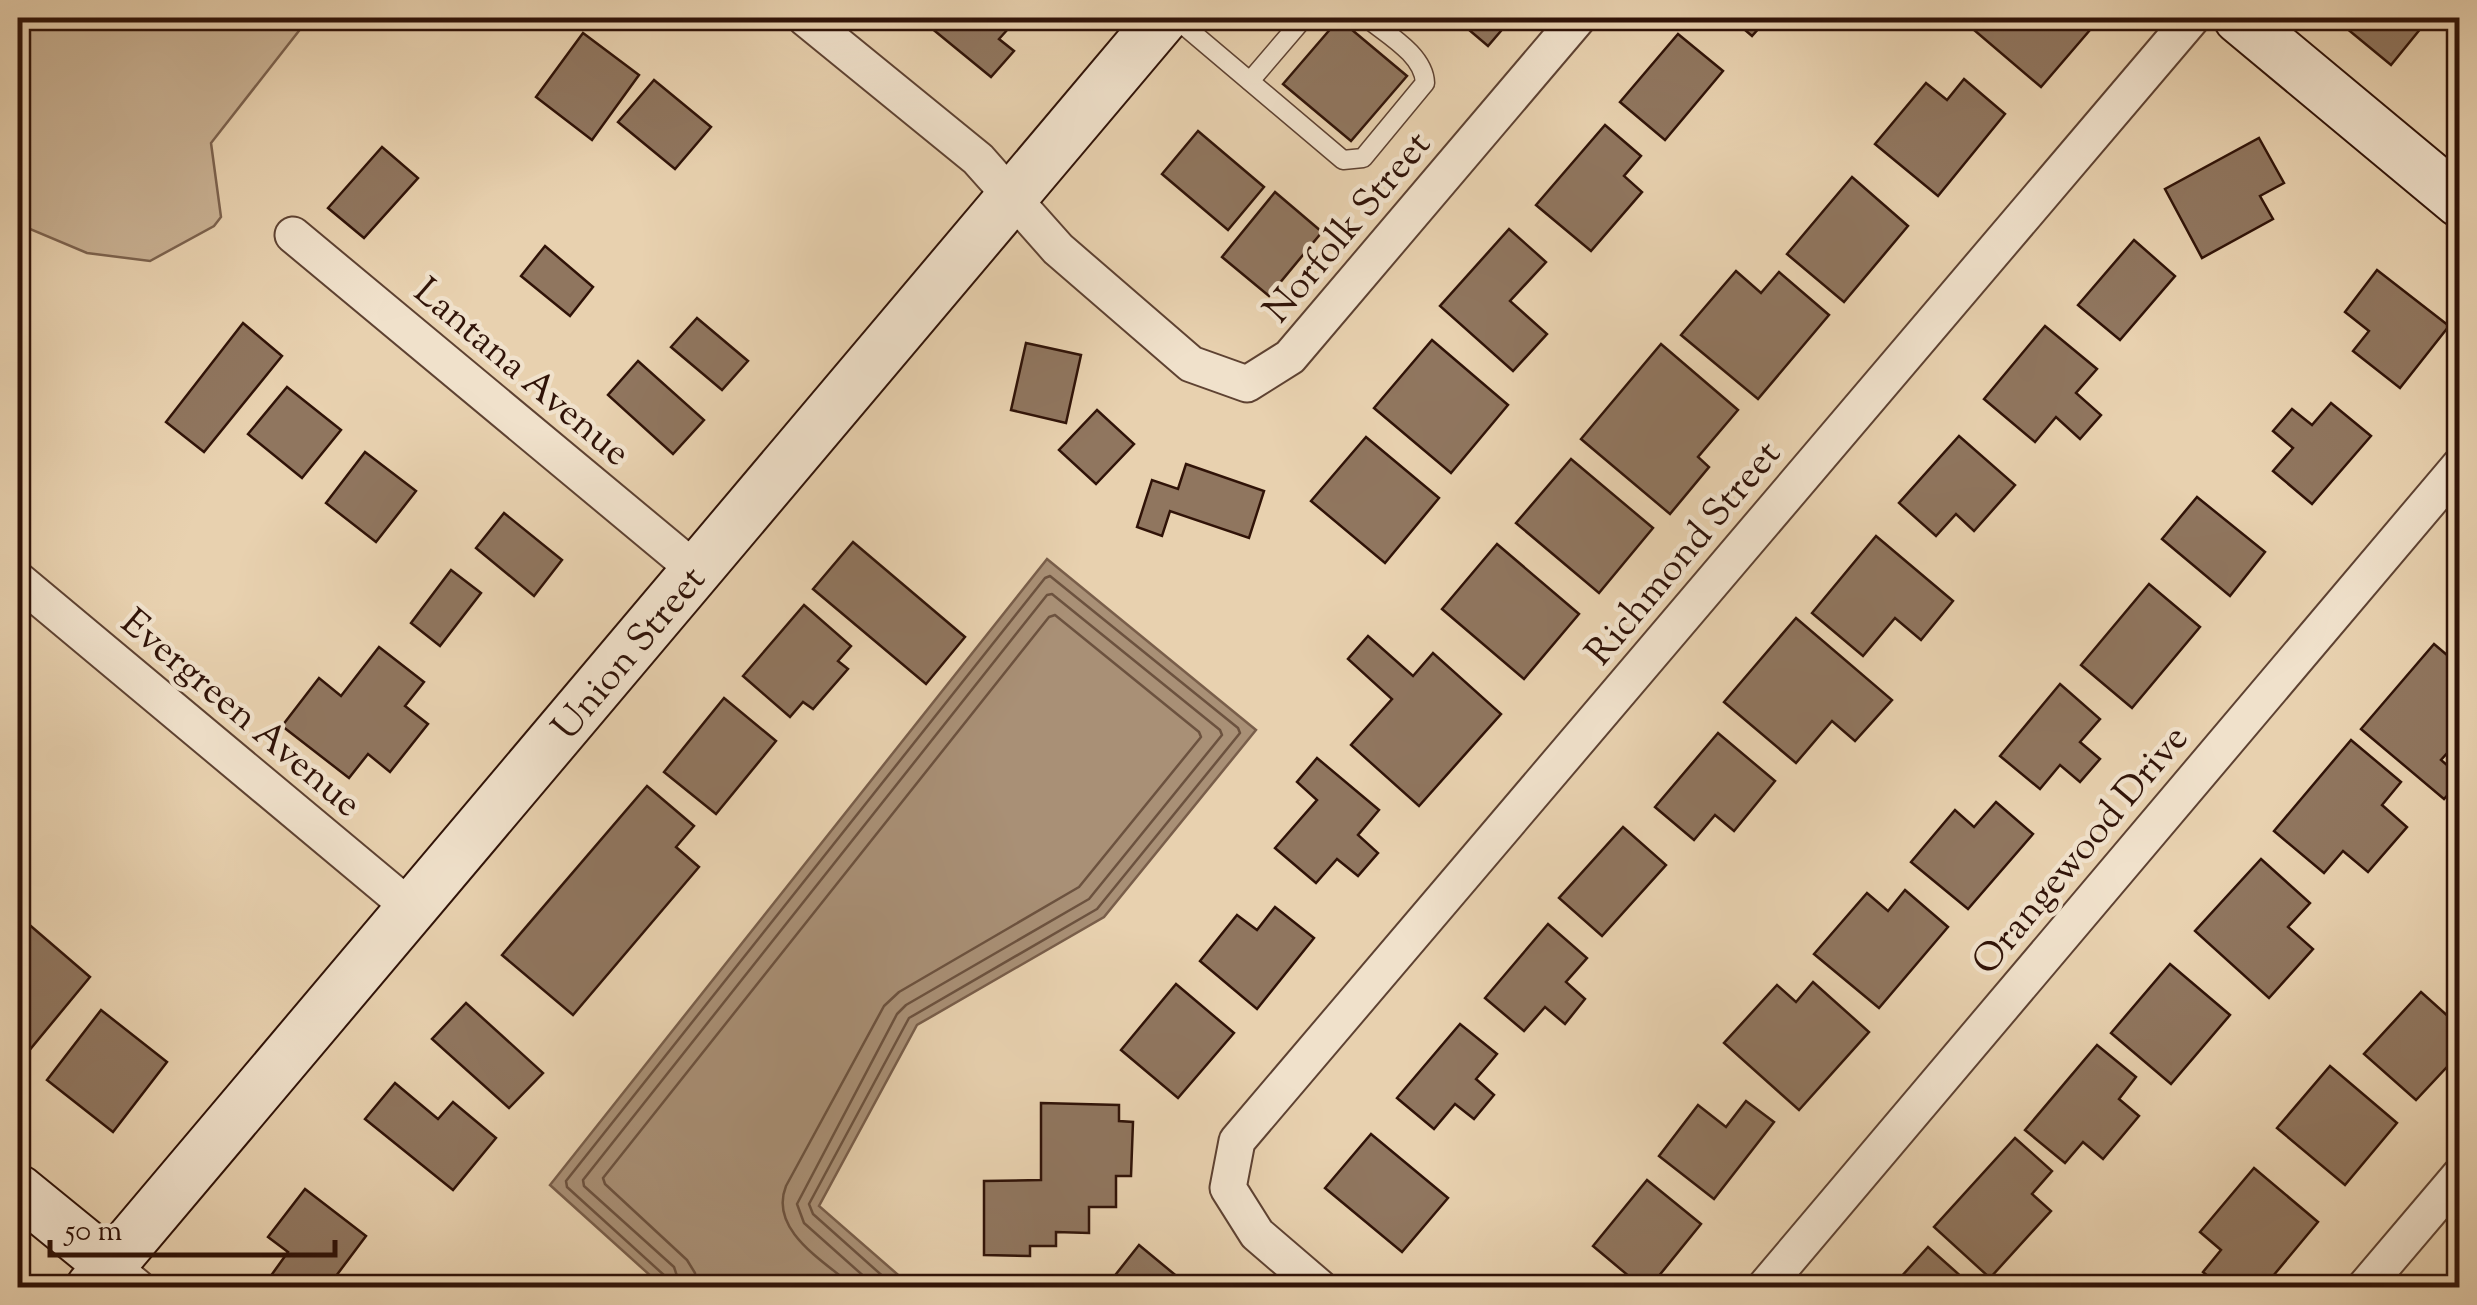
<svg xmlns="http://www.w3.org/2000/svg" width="2477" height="1305" font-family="'Sorts Mill Goudy',serif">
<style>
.green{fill:#c9b193;stroke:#7c624e;stroke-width:2.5}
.water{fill:#a99076;stroke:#795e4a;stroke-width:2.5}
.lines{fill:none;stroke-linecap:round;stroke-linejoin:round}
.shore{stroke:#6c523f;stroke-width:2.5}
.building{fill:#90765f;stroke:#301308;stroke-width:2.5}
.lane-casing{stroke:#5e4232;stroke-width:21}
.street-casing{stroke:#5e4232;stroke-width:39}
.secondary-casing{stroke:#301308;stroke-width:54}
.lane{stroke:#f0e1cb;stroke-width:18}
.street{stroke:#f0e1cb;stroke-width:35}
.secondary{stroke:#f0e1cb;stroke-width:50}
.labels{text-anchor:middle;stroke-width:9;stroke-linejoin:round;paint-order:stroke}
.street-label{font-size:38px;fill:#301308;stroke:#f0e1cb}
</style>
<rect width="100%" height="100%" fill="#e8d1af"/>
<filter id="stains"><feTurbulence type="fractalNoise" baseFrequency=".002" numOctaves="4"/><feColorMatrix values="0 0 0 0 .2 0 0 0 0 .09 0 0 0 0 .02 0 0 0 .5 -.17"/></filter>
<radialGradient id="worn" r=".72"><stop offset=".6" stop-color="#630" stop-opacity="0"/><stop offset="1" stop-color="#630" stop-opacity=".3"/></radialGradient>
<!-- green -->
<polygon class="green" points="18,18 309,18 211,143 221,217 214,226 150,261 87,253 18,224"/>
<!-- water -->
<polygon class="water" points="1047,559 1256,730 1104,917 917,1025 819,1206 912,1287 663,1287 550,1185"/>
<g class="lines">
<!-- shore -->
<g class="shore">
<polyline points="669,1288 665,1276 567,1187 566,1181 1045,578 1050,576 1238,728 1240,733 1097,909 909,1018 809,1204 813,1214 896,1288"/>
<polyline points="681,1288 674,1267 584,1186 583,1180 1047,595 1052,594 1220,730 1222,735 1089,899 906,1005 897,1014 797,1204 804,1223 877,1288"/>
<path d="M696,1288L695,1273L687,1260L605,1184L603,1178L1049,617L1055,615L1199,732L1201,737L1079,887L899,992L884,1006L786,1186C768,1231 826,1262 855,1288"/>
</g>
</g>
<!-- building -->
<g class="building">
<polygon points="919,18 1018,18 999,39 1014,51 991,77"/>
<polygon points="1455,18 1512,18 1488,46"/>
<polygon points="1731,18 1768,18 1752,36"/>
<polygon points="1960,18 2075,18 2090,30 2041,87"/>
<polygon points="2334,18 2421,18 2426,22 2391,65"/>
<polygon points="1339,19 1407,76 1351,141 1283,84"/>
<polygon points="583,33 639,75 592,140 536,97"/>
<polygon points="1678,34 1723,71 1665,140 1620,102"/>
<polygon points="1964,79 2005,114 1938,196 1875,144 1926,83 1947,100"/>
<polygon points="654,80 711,127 675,169 618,122"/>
<polygon points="1605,125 1641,156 1624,176 1642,192 1591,251 1536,205"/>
<polygon points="1198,131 1264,187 1228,230 1162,174"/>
<polygon points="2259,138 2284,183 2260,196 2273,219 2202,258 2165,189"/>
<polygon points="382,147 418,178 364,238 328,208"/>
<polygon points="1852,177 1908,226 1844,302 1787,254"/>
<polygon points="1275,192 1322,232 1269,296 1222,257"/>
<polygon points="1509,229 1546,262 1510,301 1547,334 1513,371 1440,306"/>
<polygon points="2134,240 2175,276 2120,340 2078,305"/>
<polygon points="545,246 593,287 570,316 521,276"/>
<polygon points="2377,270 2449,326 2400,388 2353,351 2369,331 2345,312"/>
<polygon points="1736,271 1761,293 1779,272 1829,315 1758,399 1681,335"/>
<polygon points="697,318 748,361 722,390 671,347"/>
<polygon points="243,323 282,356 204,452 166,422"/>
<polygon points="2045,326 2097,369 2076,393 2101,415 2080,439 2056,417 2035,442 1984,399"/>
<polygon points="1432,340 1508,405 1451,473 1374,408"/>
<polygon points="1026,343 1081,355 1066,423 1011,410"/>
<polygon points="1661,344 1738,410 1698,457 1709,467 1670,514 1581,439"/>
<polygon points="638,361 704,420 673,454 608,395"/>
<polygon points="287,387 341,430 302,478 248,434"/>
<polygon points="2331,403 2371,436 2312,504 2273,471 2293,448 2273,431 2292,409 2312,425"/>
<polygon points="1097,410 1134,444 1096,484 1059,450"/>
<polygon points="1959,436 2015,485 1974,531 1956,514 1936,536 1899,503"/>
<polygon points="1366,437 1439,498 1385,563 1311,501"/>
<polygon points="365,452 416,491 376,542 326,503"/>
<polygon points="1571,459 1653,528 1599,593 1516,523"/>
<polygon points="1186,464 1264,491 1249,538 1170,511 1162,536 1137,527 1152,480 1178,489"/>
<polygon points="2197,497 2265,552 2230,596 2162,539"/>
<polygon points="504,513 562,560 534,596 476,548"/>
<polygon points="1876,536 1953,601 1921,640 1895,618 1863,656 1812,613"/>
<polygon points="853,542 965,637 926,684 813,589"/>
<polygon points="1497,544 1579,614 1524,679 1442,609"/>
<polygon points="451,570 481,593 440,646 411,623"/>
<polygon points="2149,584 2200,627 2132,708 2081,665"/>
<polygon points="804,605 851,646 838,661 848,669 813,709 803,702 790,717 743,676"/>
<polygon points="1796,618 1892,700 1855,741 1832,721 1796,763 1724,702"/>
<polygon points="1368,636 1413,676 1433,653 1501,714 1419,806 1351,745 1392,699 1348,659"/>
<polygon points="2434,644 2460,666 2460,739 2441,760 2460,776 2460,781 2444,799 2361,729"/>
<polygon points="379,647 424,682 405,706 428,724 390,772 368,754 349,778 282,726 319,678 341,696"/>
<polygon points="2060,684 2100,719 2080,742 2100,759 2080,782 2060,765 2040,789 2000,756"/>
<polygon points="724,698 776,741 716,814 664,772"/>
<polygon points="1718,733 1775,781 1734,831 1715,815 1694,840 1655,807"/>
<polygon points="2351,740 2401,782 2382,805 2407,827 2368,872 2343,851 2324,873 2274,831"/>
<polygon points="1317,758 1379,810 1358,835 1378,853 1358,876 1337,859 1316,883 1275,848 1317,800 1297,782"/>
<polygon points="647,786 694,826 676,847 699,867 573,1015 502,955"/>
<polygon points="1996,802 2033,834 1968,909 1911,862 1955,810 1974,827"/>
<polygon points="1623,827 1666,865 1602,936 1559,898"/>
<polygon points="2261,859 2310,903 2288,927 2313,949 2269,998 2195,931"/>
<polygon points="1905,890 1948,927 1879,1008 1814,954 1867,893 1888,911"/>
<polygon points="1275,907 1314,938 1257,1009 1200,961 1237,915 1257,930"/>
<polygon points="18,915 90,977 18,1064"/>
<polygon points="1548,924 1587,958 1566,982 1585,999 1565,1024 1545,1007 1524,1031 1485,998"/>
<polygon points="2170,964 2230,1015 2171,1084 2111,1033"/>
<polygon points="1813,982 1869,1032 1799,1110 1724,1043 1777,985 1796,1002"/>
<polygon points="1176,984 1234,1033 1178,1098 1121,1050"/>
<polygon points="2421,992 2460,1027 2460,1053 2416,1100 2364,1054"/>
<polygon points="466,1003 543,1073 509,1108 432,1039"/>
<polygon points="101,1010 167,1062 113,1132 47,1080"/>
<polygon points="1460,1024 1497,1054 1476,1079 1494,1095 1474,1119 1455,1104 1434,1129 1397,1098"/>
<polygon points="2097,1045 2136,1077 2119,1099 2139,1116 2103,1159 2083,1142 2065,1163 2025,1130"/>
<polygon points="2330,1066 2397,1123 2345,1185 2277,1128"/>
<polygon points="395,1083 438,1119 453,1102 496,1138 453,1190 365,1119"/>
<polygon points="1746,1101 1774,1122 1714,1199 1659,1156 1698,1105 1726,1127"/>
<polygon points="1041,1103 1119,1105 1119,1121 1133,1122 1131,1176 1116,1176 1116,1207 1089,1207 1089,1233 1056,1232 1056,1246 1030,1246 1030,1256 984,1255 984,1181 1041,1180"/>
<polygon points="1371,1134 1448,1198 1402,1252 1325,1188"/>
<polygon points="2015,1138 2052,1171 2032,1194 2051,1211 1990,1278 1934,1227"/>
<polygon points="2254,1168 2318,1222 2263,1288 2222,1288 2203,1272 2221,1250 2200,1232"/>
<polygon points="1647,1180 1701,1224 1649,1288 1643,1288 1593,1246"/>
<polygon points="305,1189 366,1236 327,1288 284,1288 270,1277 288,1252 268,1237"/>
<polygon points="1139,1245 1191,1288 1105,1288"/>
<polygon points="1928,1247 1964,1279 1956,1288 1891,1288"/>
</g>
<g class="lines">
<!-- lane casing -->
<g class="lane-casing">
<g id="lane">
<path d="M1175,18L1343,160L1363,158L1425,83C1424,55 1388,35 1367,18"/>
<polyline points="1250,81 1304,18"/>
</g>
</g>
<!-- street casing -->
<g class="street-casing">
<g id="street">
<polyline points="805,18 978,159 1058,249 1191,364 1247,384 1290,357 1578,18"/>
<polyline points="293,235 698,572"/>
<polyline points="18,580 412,909"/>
<polyline points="110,1265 138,1288"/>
<polyline points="1320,1288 1257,1234 1228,1188 1237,1141 2192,18"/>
<polyline points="1764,1288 2460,465"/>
<polyline points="2364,1288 2460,1175"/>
</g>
</g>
<!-- secondary casing -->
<g class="secondary-casing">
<g id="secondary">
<polyline points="2239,18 2460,202"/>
<polyline points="18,1190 110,1265"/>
<path id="s1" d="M91,1288L1163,18"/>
</g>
</g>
<!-- lane -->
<use href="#lane" class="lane"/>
<!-- street -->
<use href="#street" class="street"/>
<!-- secondary -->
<use href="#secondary" class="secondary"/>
</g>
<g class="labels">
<!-- street labels -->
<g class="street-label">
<text transform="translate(1346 226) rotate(-50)" y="13">Norfolk Street</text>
<text transform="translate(523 371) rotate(40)" y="13">Lantana Avenue</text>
<text transform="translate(1682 552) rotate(-50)" y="13">Richmond Street</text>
<text dy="13" stroke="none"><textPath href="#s1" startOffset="832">Union Street</textPath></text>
<text transform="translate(242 712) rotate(40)" y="13">Evergreen Avenue</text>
<text transform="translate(2079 849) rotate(-50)" y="13">Orangewood Drive</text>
</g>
</g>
<!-- margin -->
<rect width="2477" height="1305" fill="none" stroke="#e8d1af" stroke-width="60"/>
<rect x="20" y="20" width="2437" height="1265" fill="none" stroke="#301308" stroke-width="5"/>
<rect x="30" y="30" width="2417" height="1245" fill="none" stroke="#301308" stroke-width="2.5"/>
<!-- scale -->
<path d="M50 1240v15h285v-15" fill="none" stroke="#301308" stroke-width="5"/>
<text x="65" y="1240" font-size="30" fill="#301308" stroke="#f0e1cb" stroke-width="8" paint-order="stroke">50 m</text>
<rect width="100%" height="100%" filter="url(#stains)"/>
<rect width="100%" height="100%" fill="url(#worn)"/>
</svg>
